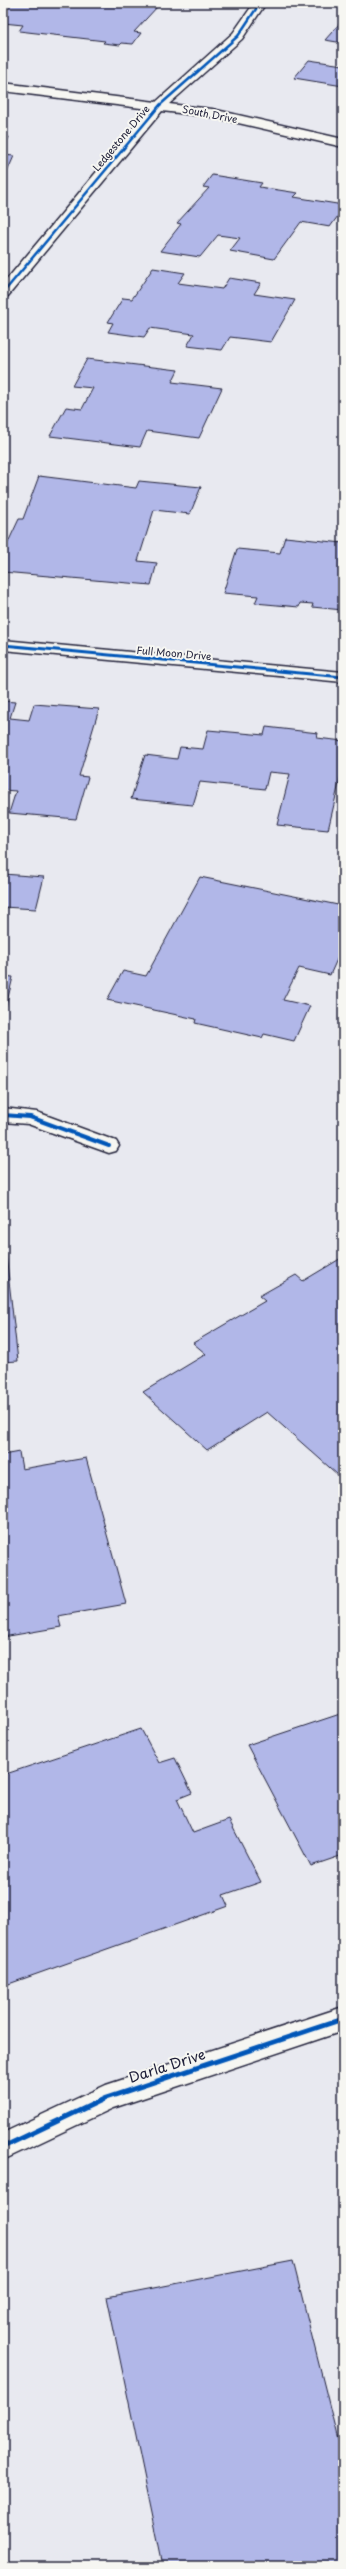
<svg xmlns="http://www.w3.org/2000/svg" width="346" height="2569" font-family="'Playpen Sans',sans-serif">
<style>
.building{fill:#b1b7e8;stroke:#22223b}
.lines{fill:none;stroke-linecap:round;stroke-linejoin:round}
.minor-casing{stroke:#22223b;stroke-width:3}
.minor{fill:#f6f6f2;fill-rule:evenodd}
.cycleway-far3-casing{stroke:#f6f6f2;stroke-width:4}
.cycleway-far2-casing{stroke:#f6f6f2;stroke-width:5}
.cycleway-far1-casing{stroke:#f6f6f2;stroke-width:6}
.cycleway-casing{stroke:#f6f6f2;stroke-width:8}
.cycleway-far3{stroke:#0057b8;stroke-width:2.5}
.cycleway-far2{stroke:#0057b8;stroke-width:3}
.cycleway-far1{stroke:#0057b8;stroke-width:4}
.cycleway{stroke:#0057b8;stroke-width:5}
.labels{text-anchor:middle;stroke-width:4;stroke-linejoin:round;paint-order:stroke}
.far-street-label{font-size:10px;fill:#22223b;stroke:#f6f6f2}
.near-street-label{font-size:14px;fill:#22223b;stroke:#f6f6f2}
</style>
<rect width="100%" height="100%" fill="#e8e9f0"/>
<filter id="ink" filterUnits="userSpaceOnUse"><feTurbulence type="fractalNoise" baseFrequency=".025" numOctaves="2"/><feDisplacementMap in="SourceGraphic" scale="8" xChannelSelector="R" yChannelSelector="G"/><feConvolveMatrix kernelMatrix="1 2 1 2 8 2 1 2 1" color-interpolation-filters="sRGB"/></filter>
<g filter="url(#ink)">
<!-- building -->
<g class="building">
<polygon points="3,3 156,3 155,5 158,6 134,32 141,33 133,44 122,43 120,45 103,43 105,41 19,31 23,25 3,23"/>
<polygon points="340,23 343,23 343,43 325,40"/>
<polygon points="309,60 343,65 343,86 294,78"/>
<polygon points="3,136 9,137 3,151"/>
<polygon points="3,155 14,156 4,179 3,179"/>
<polygon points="212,175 262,183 259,187 298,193 294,197 343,205 343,209 330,227 301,222 274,259 230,251 240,238 218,235 200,257 160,251 181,224 177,223 209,188 203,187"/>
<polygon points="153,268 185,273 178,283 222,289 229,278 261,283 254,294 295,300 271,342 230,337 222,350 187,346 194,334 150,328 144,337 108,332 113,323 108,322 123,298 132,299"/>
<polygon points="87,359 178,370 172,382 222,388 199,438 147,431 140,447 50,436 66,407 82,409 93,388 72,386"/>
<polygon points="39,476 136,488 139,481 201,487 190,514 154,510 138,561 157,563 151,585 3,572 3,553 19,519 23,519"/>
<polygon points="285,537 343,543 343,610 312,607 313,604 300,603 299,607 255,603 258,596 223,593 237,549 280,553"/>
<polygon points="3,701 15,702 10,718 29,720 34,704 99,709 79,776 88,777 76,819 9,813 16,791 3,790"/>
<polygon points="266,727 318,733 317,738 343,741 343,766 328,830 277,825 290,774 269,772 265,789 200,782 193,805 131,799 145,755 177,759 180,747 203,749 208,730 264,735"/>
<polygon points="3,874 44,877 36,909 3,907"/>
<polygon points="200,877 343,906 343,946 330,975 299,968 283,1000 310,1006 294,1041 264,1034 262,1038 195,1023 196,1019 107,1000 123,971 146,976"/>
<polygon points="3,976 13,977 6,1006 3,1006"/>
<polygon points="3,1254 6,1254 18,1361 3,1362"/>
<polygon points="343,1257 343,1397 339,1400 343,1403 343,1476 338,1475 267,1412 207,1450 143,1392 206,1354 193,1343 265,1301 259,1296 296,1275 303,1281"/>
<polygon points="19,1452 22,1469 86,1458 126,1604 58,1616 61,1627 3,1637 3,1455"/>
<polygon points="343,1713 343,1855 311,1866 247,1745"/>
<polygon points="141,1729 159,1763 175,1758 192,1793 177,1799 193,1833 229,1820 261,1882 223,1895 228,1906 3,1986 3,1775"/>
<polygon points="293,2261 343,2460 343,2566 163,2566 107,2297"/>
</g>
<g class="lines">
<!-- minor casing -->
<g class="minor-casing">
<g id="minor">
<polygon points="254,3 266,3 242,39 169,104 212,109 343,139 343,147 212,117 162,111 8,296 3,297 3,284 149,109 3,91 3,83 156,102 233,33"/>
<polygon points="3,640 343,672 343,682 3,650"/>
<polygon points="3,1108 37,1112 116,1141 119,1146 116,1151 109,1153 28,1124 3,1122"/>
<polygon points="343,2007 343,2031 113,2108 3,2160 3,2133 106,2085"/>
</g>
</g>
<!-- minor -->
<use href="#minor" class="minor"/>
<!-- cycleway-far3 casing -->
<g class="cycleway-far3-casing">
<polyline id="cycleway-far3" points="3,293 160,105 238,36 260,3"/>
</g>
<!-- cycleway-far2 casing -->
<g class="cycleway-far2-casing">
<polyline id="cycleway-far2" points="3,645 343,677"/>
</g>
<!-- cycleway-far1 casing -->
<g class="cycleway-far1-casing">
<polyline id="cycleway-far1" points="3,1115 30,1117 109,1146"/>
</g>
<!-- cycleway casing -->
<g class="cycleway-casing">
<polyline id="cycleway" points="3,2147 106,2098 343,2019"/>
</g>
<!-- cycleway-far3 -->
<use href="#cycleway-far3" class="cycleway-far3"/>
<!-- cycleway-far2 -->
<use href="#cycleway-far2" class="cycleway-far2"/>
<!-- cycleway-far1 -->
<use href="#cycleway-far1" class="cycleway-far1"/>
<!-- cycleway -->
<use href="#cycleway" class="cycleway"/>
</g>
</g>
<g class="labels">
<!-- far-street labels -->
<g class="far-street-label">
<text transform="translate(210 114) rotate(11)" y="4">South Drive</text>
<text transform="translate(121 138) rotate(-50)" y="4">Ledgestone Drive</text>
<text transform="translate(174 653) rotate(5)" y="4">Full Moon Drive</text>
</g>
<!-- near-street labels -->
<g class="near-street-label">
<text transform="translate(167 2066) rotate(-18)" y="5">Darla Drive</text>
</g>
</g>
<!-- margin -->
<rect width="346" height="2569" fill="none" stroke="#f6f6f2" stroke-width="16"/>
<rect x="8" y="8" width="330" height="2553" fill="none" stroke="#22223b" stroke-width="1.5" filter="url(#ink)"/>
</svg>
